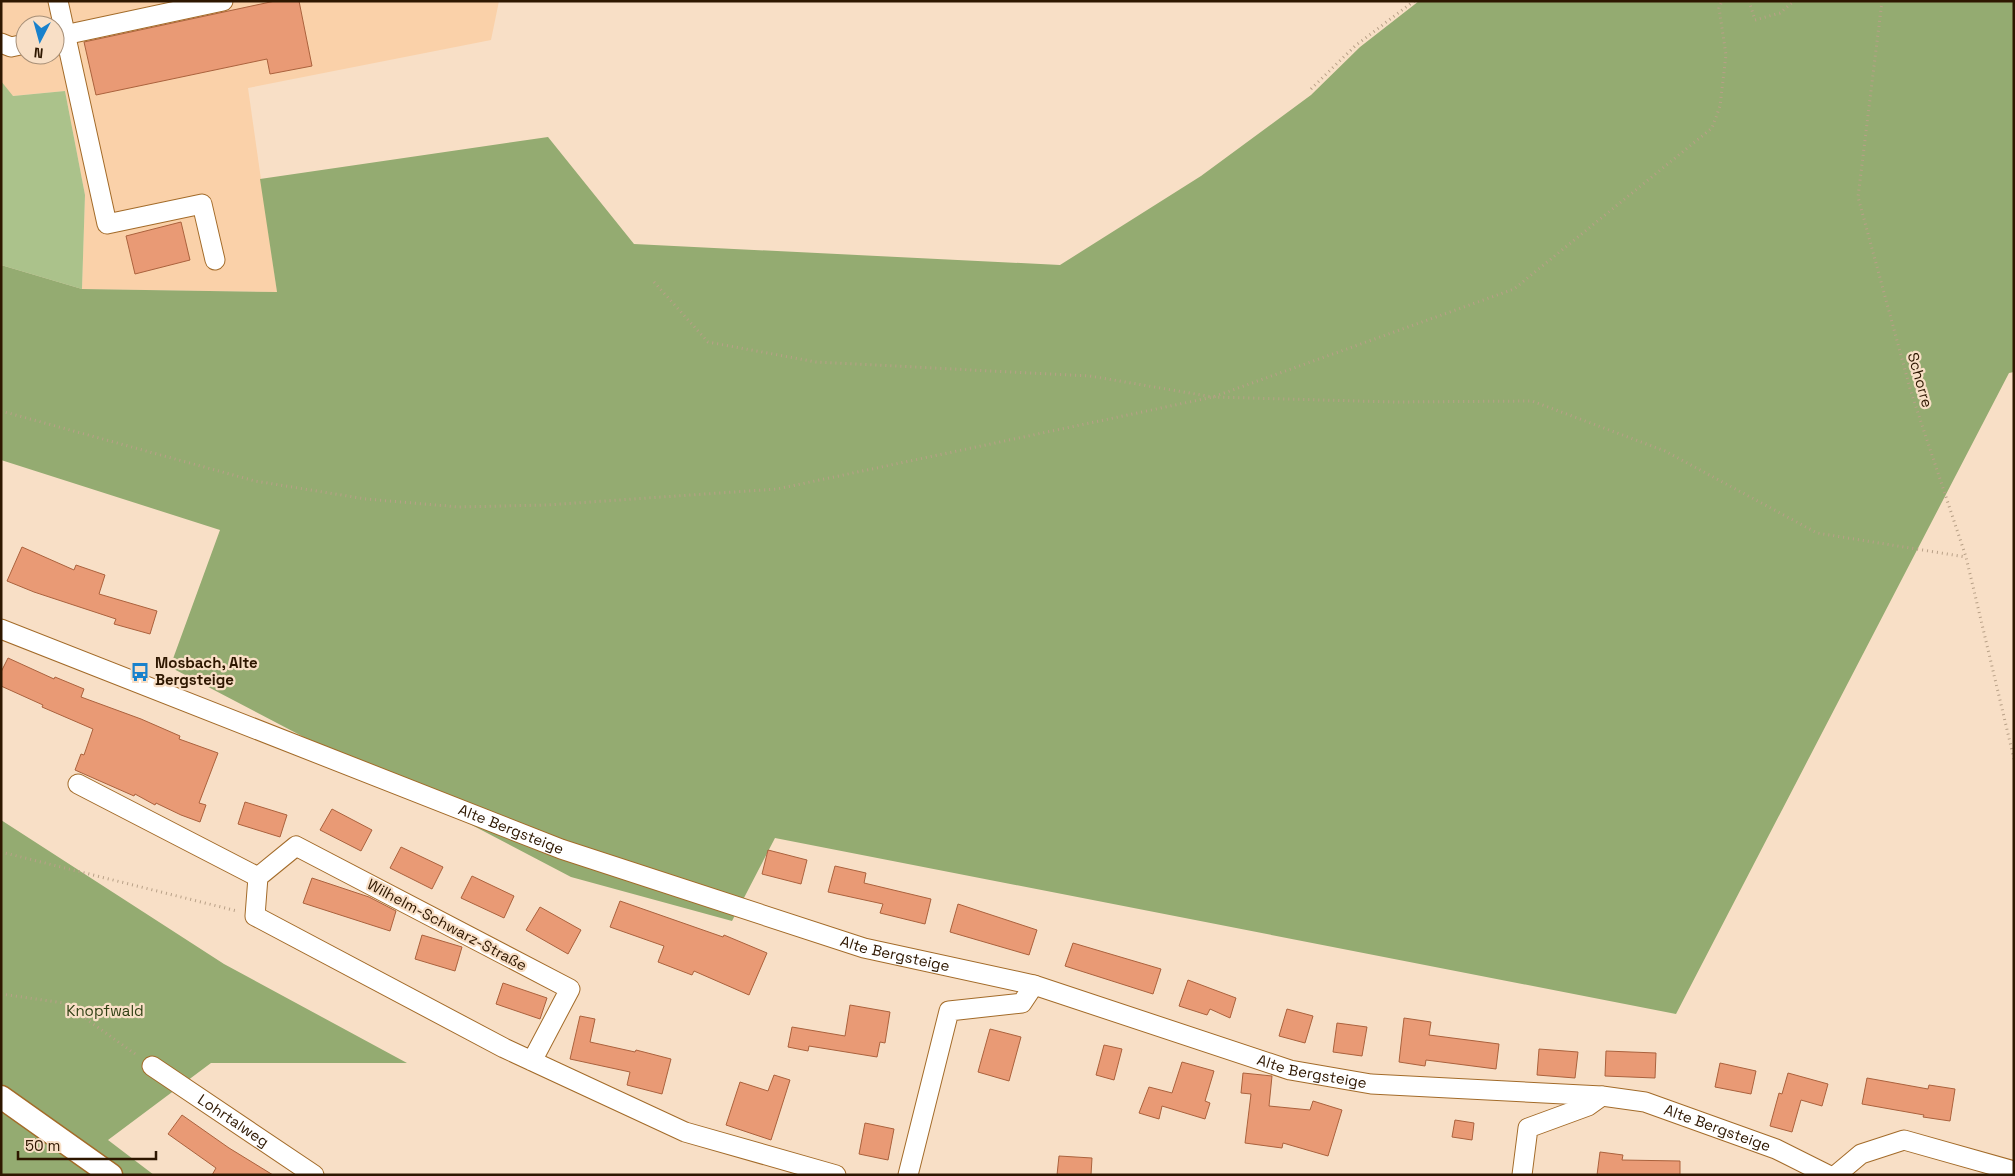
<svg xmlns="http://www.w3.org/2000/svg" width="2015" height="1176" font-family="'Space Grotesk',sans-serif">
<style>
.built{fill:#fad1a9;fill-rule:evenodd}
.green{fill:#abc28b}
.forest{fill:#94ab71}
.building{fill:#e99a75;stroke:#ab623d}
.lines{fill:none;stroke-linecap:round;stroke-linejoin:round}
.minor-casing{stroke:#a36b29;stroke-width:21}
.major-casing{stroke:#a36b29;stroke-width:25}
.path{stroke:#b8a087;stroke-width:3;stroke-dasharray:1 4;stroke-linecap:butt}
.minor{stroke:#fff;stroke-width:19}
.major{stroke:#fff;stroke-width:22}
.labels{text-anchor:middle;stroke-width:4.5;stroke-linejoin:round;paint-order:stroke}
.street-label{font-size:15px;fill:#2e1700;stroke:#f8dfc6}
.poi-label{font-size:15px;font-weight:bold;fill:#2e1700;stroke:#f8dfc6;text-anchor:start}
.park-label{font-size:15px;fill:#314115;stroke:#f8dfc6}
</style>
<rect width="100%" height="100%" fill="#f8dfc6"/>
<!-- built -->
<path class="built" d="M1,1H499L491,40L248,88L277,292L82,289L85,195L65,91L12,96L1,81ZM25,25H55V55H25Z"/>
<!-- green -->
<polygon class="green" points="1,81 13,96 65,91 85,195 82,289 1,265"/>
<!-- forest -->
<g class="forest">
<polygon points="1419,1 2014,1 2014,372 2009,373 1676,1014 775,838 732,921 571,877 170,667 220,530 1,460 1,265 82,289 277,292 260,179 548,137 634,244 1060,265 1201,176 1311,95 1360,47"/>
<polygon points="1,820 224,964 407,1063 211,1063 108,1140 154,1175 1,1175"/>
</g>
<!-- building -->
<g class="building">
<polygon points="275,1 299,1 312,66 270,74 267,59 96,95 84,42"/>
<polygon points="181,222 190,260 135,274 126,236"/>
<polygon points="22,547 74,570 76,565 105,575 99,594 157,611 150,634 114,624 116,619 34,592 7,581"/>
<polygon points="8,658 54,679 55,677 84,689 81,697 141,719 180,736 179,739 218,753 199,803 206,805 200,822 181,815 156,803 155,805 135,794 134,796 75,770 81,754 84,755 93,729 42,707 43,705 1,686 1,672"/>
<polygon points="245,802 287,815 280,837 238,824"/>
<polygon points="332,809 372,830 361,851 320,830"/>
<polygon points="401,847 443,867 432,889 390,868"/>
<polygon points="768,850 807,860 801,884 762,874"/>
<polygon points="835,866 866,873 864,883 931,899 925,924 880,913 883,904 828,892"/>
<polygon points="472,876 514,896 504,918 461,898"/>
<polygon points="312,878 369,897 396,911 390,931 303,903"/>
<polygon points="620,901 723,937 724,935 767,953 749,995 694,971 692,975 658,962 664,946 610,927"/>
<polygon points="958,904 1037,930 1029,955 950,932"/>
<polygon points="540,907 581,930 568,954 526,930"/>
<polygon points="422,935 462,947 455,971 415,959"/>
<polygon points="1073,943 1161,969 1153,994 1065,966"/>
<polygon points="1188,980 1236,998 1230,1018 1210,1009 1207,1015 1179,1006"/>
<polygon points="503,983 547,998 540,1019 496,1004"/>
<polygon points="850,1005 890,1012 885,1043 880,1042 877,1057 809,1046 808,1051 788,1047 792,1027 845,1036"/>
<polygon points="1287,1009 1313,1016 1305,1043 1279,1036"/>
<polygon points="580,1016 595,1019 590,1042 635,1052 636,1050 671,1059 662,1094 627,1085 630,1072 570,1059"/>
<polygon points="1404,1018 1431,1022 1429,1035 1499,1044 1496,1069 1426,1060 1425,1066 1399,1062"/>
<polygon points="1337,1023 1367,1027 1362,1056 1333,1052"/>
<polygon points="990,1029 1021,1037 1009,1081 978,1072"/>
<polygon points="1104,1045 1122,1049 1114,1080 1096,1075"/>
<polygon points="1539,1049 1578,1052 1575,1078 1537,1075"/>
<polygon points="1606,1051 1656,1053 1655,1078 1605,1076"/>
<polygon points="1182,1062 1214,1071 1205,1101 1210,1103 1205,1119 1162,1106 1159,1119 1139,1113 1149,1087 1172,1093"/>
<polygon points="1720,1063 1756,1071 1751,1094 1715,1087"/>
<polygon points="1243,1073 1272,1076 1269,1106 1310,1110 1313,1101 1342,1110 1328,1156 1283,1143 1282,1148 1245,1143 1251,1094 1241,1093"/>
<polygon points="1788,1073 1828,1084 1822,1106 1801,1100 1792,1132 1770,1126 1779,1093 1782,1094"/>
<polygon points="774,1075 790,1080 771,1140 726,1125 740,1082 768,1091"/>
<polygon points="1867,1078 1928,1089 1929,1085 1955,1089 1950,1121 1923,1117 1924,1115 1862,1104"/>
<polygon points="182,1115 229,1148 273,1175 212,1175 216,1168 168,1134"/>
<polygon points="1455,1120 1474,1123 1472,1140 1452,1137"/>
<polygon points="865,1123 894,1129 888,1160 859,1154"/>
<polygon points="1600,1152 1623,1155 1622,1160 1680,1161 1680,1175 1597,1175"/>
<polygon points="1059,1156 1092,1158 1091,1175 1057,1175"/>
</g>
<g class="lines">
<!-- minor casing -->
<g class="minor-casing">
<g id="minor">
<polyline points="58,1 107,224 202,204 215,260"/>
<polyline points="55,37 223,1"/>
<polyline points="1,43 11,47 25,44"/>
<path id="s1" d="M1,629L561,849L864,948L1034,985L1290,1070L1371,1084L1602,1096L1645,1102L1776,1149L1828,1175"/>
<polyline points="78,784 258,877"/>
<polyline points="532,1061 570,989 296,846 258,877 255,916 504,1048 685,1132 836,1175"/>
<path id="s2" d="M152,1066L314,1175"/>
<polyline points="908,1175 949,1011 1022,1003 1034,985"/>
<polyline points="1522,1175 1528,1128 1588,1106 1602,1096"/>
<polyline points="1836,1175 1861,1154 1904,1140 2014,1171"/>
</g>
</g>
<!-- major casing -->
<g class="major-casing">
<polyline id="major" points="1,1097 111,1175"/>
</g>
<!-- path -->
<g class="path">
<polyline points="1749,1 1755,20 1780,13 1794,1"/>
<polyline points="1882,1 1858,197 1911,392 1966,557 2014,759"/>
<polyline points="1311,89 1355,46 1414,1"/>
<polyline points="654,282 708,342 816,362 1090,376 1213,397 1395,402 1532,401 1665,451 1817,533 1966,557"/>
<polyline points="1,411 255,481 366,499 459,507 547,505 777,489 1213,397 1514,289 1712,128 1720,106 1726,55 1719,8 1722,1"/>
<polyline points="1,852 237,911"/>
<polyline points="1,994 64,1003 138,1056"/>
</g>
<!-- minor -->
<use href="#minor" class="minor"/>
<!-- major -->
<use href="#major" class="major"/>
</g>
<!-- icons -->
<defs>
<g id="bus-bare" transform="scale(1.5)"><path d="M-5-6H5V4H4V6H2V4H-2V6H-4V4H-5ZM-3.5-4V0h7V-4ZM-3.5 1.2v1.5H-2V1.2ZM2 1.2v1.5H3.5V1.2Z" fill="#1881cc" stroke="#f8dfc6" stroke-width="2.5" paint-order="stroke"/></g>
</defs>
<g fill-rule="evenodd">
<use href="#bus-bare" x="140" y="672"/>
</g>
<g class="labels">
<!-- street labels -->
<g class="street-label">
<text transform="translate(1920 380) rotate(74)" y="5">Schorre</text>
<text dy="5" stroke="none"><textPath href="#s1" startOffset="548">Alte Bergsteige</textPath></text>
<text transform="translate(447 925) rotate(28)" y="5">Wilhelm-Schwarz-Straße</text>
<text dy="5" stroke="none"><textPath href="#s1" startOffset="952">Alte Bergsteige</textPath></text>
<text dy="5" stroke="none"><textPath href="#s1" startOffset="1386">Alte Bergsteige</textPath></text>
<text dy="5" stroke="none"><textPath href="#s2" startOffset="98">Lohrtalweg</textPath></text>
<text dy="5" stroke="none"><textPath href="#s1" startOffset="1798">Alte Bergsteige</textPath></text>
</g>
<!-- poi labels -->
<g class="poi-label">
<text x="155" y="668">Mosbach, Alte<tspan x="155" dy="17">Bergsteige</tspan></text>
</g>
<!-- park labels -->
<g class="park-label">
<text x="105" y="1016">Knopfwald</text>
</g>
</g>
<!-- border -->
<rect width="2015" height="1176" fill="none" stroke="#2e1700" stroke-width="5"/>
<!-- north arrow -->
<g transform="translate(40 40) rotate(186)"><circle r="24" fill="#f8dfc6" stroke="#a78f77"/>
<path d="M0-4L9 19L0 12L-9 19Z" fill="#1881cc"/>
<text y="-8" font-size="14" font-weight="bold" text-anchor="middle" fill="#2e1700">N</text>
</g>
<!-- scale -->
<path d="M18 1151v8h138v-8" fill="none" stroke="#2e1700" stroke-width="2.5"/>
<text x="25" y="1151" font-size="15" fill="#2e1700" stroke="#f8dfc6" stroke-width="4" paint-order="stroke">50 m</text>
</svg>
